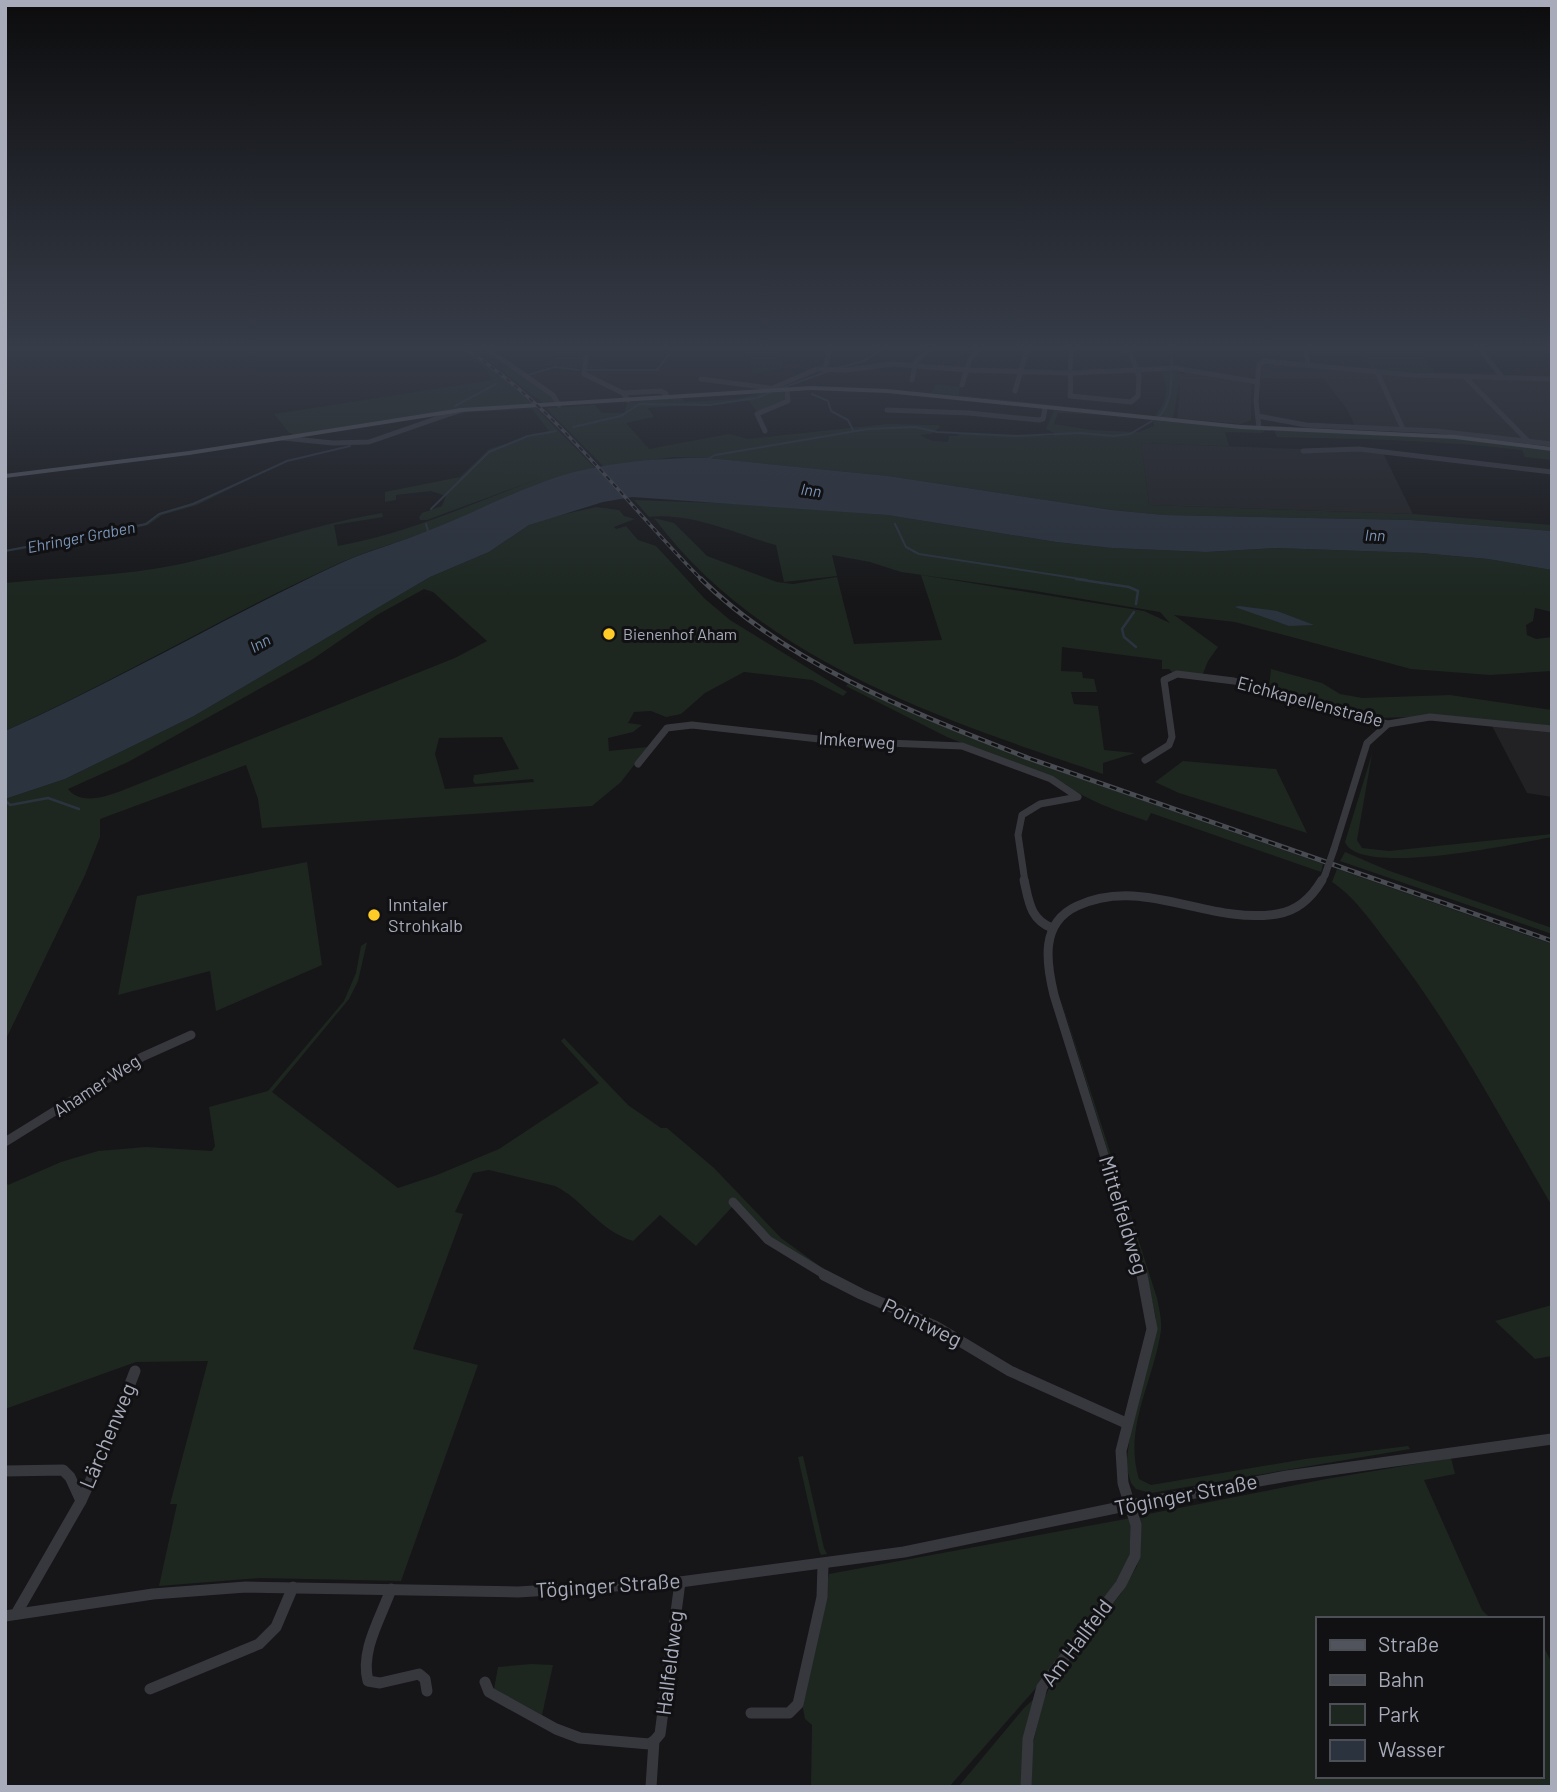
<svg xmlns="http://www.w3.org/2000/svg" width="1557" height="1792" font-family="Barlow,sans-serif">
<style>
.built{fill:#222225}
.green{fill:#1d2720;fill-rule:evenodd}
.water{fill:#2b333e}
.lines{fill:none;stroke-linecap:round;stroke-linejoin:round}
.stream-far1{stroke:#2b333e;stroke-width:2}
.stream{stroke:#2b333e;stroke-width:2.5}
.minor-far3{stroke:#37373e;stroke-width:5}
.minor-far2{stroke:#37373e;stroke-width:7}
.minor-far1{stroke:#37373e;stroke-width:9}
.minor{stroke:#37373e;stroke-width:11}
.major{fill:#52545d;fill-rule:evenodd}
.rail-far1-casing{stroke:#494b53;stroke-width:3.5}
.rail-casing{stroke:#494b53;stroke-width:5}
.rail-far1{stroke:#111113;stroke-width:2;stroke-dasharray:5;stroke-linecap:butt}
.rail{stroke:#111113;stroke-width:2.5;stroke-dasharray:7;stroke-linecap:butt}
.minor-bridge{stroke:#37373e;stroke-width:7}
.poi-dot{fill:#ffcc27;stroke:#111113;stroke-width:2.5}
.labels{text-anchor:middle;stroke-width:6;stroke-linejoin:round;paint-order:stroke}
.far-water-label{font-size:16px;font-style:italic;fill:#7a95b8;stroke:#111113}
.far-poi-label{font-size:16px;fill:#a7abba;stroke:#111113;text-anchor:start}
.street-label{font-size:18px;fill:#a7abba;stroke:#111113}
.poi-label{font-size:18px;fill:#a7abba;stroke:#111113;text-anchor:start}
.near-street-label{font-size:21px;fill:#a7abba;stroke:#111113}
</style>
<rect width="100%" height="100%" fill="#161618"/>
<!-- built -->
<g class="built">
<polygon points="1264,363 1378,373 1552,380 1552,443 1355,426 1347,409 1323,378 1261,378"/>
<polygon points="1185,371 1251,384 1251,420 1241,424 1177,418 1180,390 1178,374 1185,375"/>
<polygon points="1141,443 1299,449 1333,448 1383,453 1413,514 1149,505"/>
<polygon points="1491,724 1552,731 1552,797 1527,793"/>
</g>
<!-- green -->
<g class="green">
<polygon points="457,349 462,349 497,372 534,405 446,411 292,436 290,436 293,433 289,433 274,414 492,380 487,374 488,371"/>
<polygon points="473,349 484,349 553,396 555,403 543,403"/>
<polygon points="563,349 583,349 579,353 584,357 584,365 605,365 604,369 543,366"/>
<polygon points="749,349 808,349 797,358 780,355 784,368 752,374"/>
<polygon points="1310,349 1418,349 1435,373 1427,373 1417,365 1424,373 1370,369 1363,354 1310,353"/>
<path d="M1161,370H1177L1179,385L1173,420L879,387L932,392L936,384L960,387L959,395L1155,416C1168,400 1169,389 1161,370Z"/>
<polygon points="769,391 784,391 786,399 760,411 756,411 749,401 648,408 654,417 626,423 649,449 729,434 748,439 887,424 938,425 940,427 931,434 920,435 932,441 948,442 949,436 957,436 960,433 1053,436 1054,433 1046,429 1054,410 1101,415 1058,413 1054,424 1092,430 1139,432 1154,426 1153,420 1266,430 1262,433 1225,432 1229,446 1141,443 1149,505 1413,514 1552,525 1552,531 1411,520 1164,515 1112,510 888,476 708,458 674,457 604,467 546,408 595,405 602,413 624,413 627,403 605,405 682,396 684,402 737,399"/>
<path d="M536,408L596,469C534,481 485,509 427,532C399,542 370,550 342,562C227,614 120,679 5,731V583C63,577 124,576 181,564C249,549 314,524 382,513L383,517L334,525L338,546C413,532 475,502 546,476L427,520H420L419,517L422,513L442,506L446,496L431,491L396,495V500L385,502V492L460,477L489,449L549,431L532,409L468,412L440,419L463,411Z"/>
<path d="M1274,430L1478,440L1552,450V460L1525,457L1522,450C1440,440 1359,439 1277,437Z"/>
<polygon points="256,476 197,505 162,515 148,525 104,536 5,552 5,550 142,525 160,513 192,503"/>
<path d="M634,500L771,505L887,515L1056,542L1112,548L1206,552L1276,548L1421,553L1488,559L1552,570V612L1535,608L1533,621L1526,625L1527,635L1536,639L1552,637V671L1490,675L1411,669L1235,622L1174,615L1218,647L1208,661L1202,676L1173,673L1169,669H1162V660L1062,647L1061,671L1082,672L1083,678L1094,679L1097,692H1071L1074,704L1098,706L1104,750L1135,753L1103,763V774C941,719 761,661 654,518L674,523L707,556L777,582L793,584L837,577L854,644L942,640L921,575L1144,611L1170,623L1160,612L1029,590L901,572L870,562L832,555L837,576L784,582L776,545C735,534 692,512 649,517Z"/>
<path d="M596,507L619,510L624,516L635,519L614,527L616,529L626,526L638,540L656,546L705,599L730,620L847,692L843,696L812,680L744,672L705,693L681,714L666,717L651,711L634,712L628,723L642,725L633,732L608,738L609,751L648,747L621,782L592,806L262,828L258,799L246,765L100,819V837L85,875L5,1041V799L65,779L194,716L430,577L489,552L529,525L543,519ZM424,589L433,592L487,641L455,658L121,791C105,797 80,805 68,789L128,762L313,659L377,615ZM502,737L519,769L474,775L473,781L475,784L533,779L534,782L445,789L435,754L439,738Z"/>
<polygon points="1271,669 1322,683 1340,694 1362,698 1450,695 1552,710 1552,728 1412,717 1379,718 1269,688"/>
<path d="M848,684L913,714L1064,773L1323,864L1321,872L1151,813L1147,821C1118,811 1089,802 1065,784L947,737L846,686Z"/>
<path d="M1372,754L1357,840L1362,848L1389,851L1552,834V837C1519,843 1359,878 1345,842Z"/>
<polygon points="1183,761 1276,769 1307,833 1179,793 1155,782"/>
<polygon points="1345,852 1387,870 1552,928 1552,934 1340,861"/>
<polygon points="307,862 322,965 216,1011 210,971 118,995 137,896"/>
<path d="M1337,869L1552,944V1206C1500,1117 1453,1027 1390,946C1373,924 1355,897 1332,882Z"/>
<path d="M367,942L358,981L349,999L272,1092L398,1188L437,1175L499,1149L599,1083L561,1041L564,1038L628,1105L661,1128H667L714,1168L781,1238L821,1267L863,1289C816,1277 769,1237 732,1207L696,1246L660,1215L633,1241C598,1230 584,1200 555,1186L489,1170L473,1173L455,1212L463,1214L413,1349L478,1365L401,1581L260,1578L159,1586L177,1504H170L208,1361L136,1362L5,1409V1180L8,1185L61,1162L98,1151L146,1147L212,1151L215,1146L209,1107L268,1091L344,1001L356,973L361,946Z"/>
<path d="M1059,993L1157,1298C1159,1308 1162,1320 1161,1330C1154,1381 1123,1427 1139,1479L1151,1485L1305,1459L1408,1446L1410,1449L1151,1493L1136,1489L1131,1483L1126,1466L1131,1427L1156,1318L1146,1275Z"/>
<polygon points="1552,1305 1552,1356 1535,1359 1495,1321"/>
<polygon points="803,1456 824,1548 827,1554 821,1555 819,1550 798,1457"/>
<polygon points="1451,1458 1455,1474 1424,1480 1482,1610 1491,1619 1317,1619 1317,1776 1541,1776 1541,1642 1552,1663 1552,1787 1030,1787 1030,1756 1044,1698 1057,1674 1120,1595 1137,1566 1140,1545 1138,1516 1326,1479"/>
<polygon points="1131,1518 1129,1566 1050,1672 949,1787 811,1787 812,1725 805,1719 802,1704 829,1574"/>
<polygon points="531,1664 553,1665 542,1715 494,1689 498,1667"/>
<polygon points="1034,1699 1023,1787 958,1787 1024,1708"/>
</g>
<!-- water -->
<g class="water">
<path d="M708,458L888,476L1112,510L1164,515L1411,520L1552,531V570L1488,559L1421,553L1276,548L1206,552L1112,548L1056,542L887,515L632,497L603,502L529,525L489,552L430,577L194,716L65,779L5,799V731C119,680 227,616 341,563C370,550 401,542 430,530C473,513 513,492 557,477C599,463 663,457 708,458Z"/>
<polygon points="1239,606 1277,611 1314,625 1289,626 1235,607"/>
</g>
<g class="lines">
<!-- stream-far1 -->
<g class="stream-far1">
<polyline points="838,368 864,361 883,349"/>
<polyline points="585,370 657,370 673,349"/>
<polyline points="528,375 555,367 579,370"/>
<polyline points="779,389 829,371"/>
<polyline points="812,394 828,401 831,411 848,420 853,430"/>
<polyline points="455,406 496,384"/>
<path d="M1158,418C1176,398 1170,374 1172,349"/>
<polyline points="573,427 621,416 639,404 709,405 757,398 773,391"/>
<polyline points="706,460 715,455 868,429 915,427 937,432 1015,436 1080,433 1113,436 1130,434 1152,421"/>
<polyline points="431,509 489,452 528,436 556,431"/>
<polyline points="426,524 428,531"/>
<polyline points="895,524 906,547 919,554 1087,580"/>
<polyline points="5,551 146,524 159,514 193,504 287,461 350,446"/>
</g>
<!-- stream -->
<g class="stream">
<polyline points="1076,579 1129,587 1138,591 1136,604"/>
<polyline points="1134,612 1122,629 1124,637 1136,647"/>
<polyline points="5,800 10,805 48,798 79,809"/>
</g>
<!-- minor-far3 -->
<g class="minor-far3">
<polyline points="487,349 553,395 559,405"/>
<path d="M1072,349C1068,365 1072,379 1070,396L1131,402L1138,396L1139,376L1130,352L1122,349"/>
<polyline points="1306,349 1308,365"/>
<polyline points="1480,349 1502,377"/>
<polyline points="586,356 584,374 623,393 628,400"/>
<polyline points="825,368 830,349"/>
<polyline points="1377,372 1403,429"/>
<polyline points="1464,376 1527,440"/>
<polyline points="701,379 769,388"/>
<polyline points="912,380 916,361 931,349"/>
<polyline points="962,385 970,359 980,349"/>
<polyline points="768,390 817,369 846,370 892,364 968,370 1071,373 1175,368 1257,382"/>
<polyline points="1015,391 1027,349"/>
<polyline points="623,393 661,391 666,394"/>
<polyline points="887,410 969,413 1039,420 1043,419 1045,408"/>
<polyline points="1258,416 1306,425 1436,431 1552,444"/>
<polyline points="1259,428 1256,401 1259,364 1263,361 1413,375 1552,379"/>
<polyline points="765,431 757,414 788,401 787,389"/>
<polyline points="283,438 333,443 369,442 461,410"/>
<polyline points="1303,451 1359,449 1552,472"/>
</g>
<!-- minor-far2 -->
<g class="minor-far2">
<polyline points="1145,760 1169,745 1172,737 1164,680 1177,674 1234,681 1388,724"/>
<polyline points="638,764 667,728 692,725 837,741 962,746 1051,779 1078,797 1040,804 1022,815 1018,835 1025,882"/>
<polyline points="1334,849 1367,743 1388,724 1430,717 1552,729"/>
<polyline points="1321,882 1325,875"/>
</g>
<!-- minor-far1 -->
<g class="minor-far1">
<path d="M1024,880C1029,902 1030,919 1052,928"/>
<polyline points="5,1142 142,1057 191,1035"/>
<polyline points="733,1202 768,1240 827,1276"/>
<path d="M1142,1276L1054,995C1046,962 1040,923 1077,906C1143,875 1208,925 1277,914C1297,911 1312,897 1322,880"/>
</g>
<!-- minor -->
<g class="minor">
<polyline points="824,1275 861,1294 935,1326 1010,1371 1126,1423"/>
<polyline points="5,1471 63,1470 70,1477 81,1501"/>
<path d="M391,1589C381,1618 360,1650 368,1681L380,1683L419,1674L425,1679L427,1691"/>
<polyline points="16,1614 81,1501 103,1454 135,1371"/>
<polyline points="5,1616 153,1594 246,1587 518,1592 680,1582 904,1552 1130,1505 1287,1476 1552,1439"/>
<polyline points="485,1682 489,1692 556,1729 580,1738 649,1744 654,1741"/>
<polyline points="150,1689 259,1644 276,1627 293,1587"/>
<polyline points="751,1713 789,1713 798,1704 822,1597 823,1565"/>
<polyline points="651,1787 654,1741 660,1734 680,1582"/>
<polyline points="1026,1787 1028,1739 1042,1687 1121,1584 1135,1556 1136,1525 1123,1483 1121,1451 1152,1329 1142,1275"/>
</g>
<!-- major -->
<polygon class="major" points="811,386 887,389 1241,425 1455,435 1552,447 1552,451 1455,439 1241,429 887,393 811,390 461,412 189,455 5,478 5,474 189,451 461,408"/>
<!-- rail-far1 casing -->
<g class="rail-far1-casing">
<path id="rail-far1" d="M466,349C560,411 624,502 702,580"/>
</g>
<!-- rail casing -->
<g class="rail-casing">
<path id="rail" d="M701,579C790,666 914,713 1028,758L1552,941"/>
</g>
<!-- rail-far1 -->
<use href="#rail-far1" class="rail-far1"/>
<!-- rail -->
<use href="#rail" class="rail"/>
<!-- minor-bridge -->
<polyline class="minor-bridge" points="1325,875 1334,849"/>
</g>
<!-- sky -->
<linearGradient id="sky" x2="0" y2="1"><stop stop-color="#0c0c0d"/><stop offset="0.58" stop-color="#363c48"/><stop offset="1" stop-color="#363c48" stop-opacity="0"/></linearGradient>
<rect width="1557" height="600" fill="url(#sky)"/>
<!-- markers -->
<g class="poi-dot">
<circle cx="609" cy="634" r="7"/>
<circle cx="374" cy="915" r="7"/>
</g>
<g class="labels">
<!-- far-water labels -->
<g class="far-water-label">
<text transform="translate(811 490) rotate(8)" y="6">Inn</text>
<text transform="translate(1375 535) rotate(2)" y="6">Inn</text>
<text transform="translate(81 537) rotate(-11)" y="6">Ehringer Graben</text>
<text transform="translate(260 643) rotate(-28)" y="6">Inn</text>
</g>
<!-- far-poi labels -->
<g class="far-poi-label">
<text x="623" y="640">Bienenhof Aham</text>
</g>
<!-- street labels -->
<g class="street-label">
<text transform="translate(1310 702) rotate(15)" y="6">Eichkapellenstraße</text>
<text transform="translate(857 741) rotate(4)" y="6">Imkerweg</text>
<text transform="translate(97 1086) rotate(-33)" y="6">Ahamer Weg</text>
</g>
<!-- poi labels -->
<g class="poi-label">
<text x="388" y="911">Inntaler<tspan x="388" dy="21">Strohkalb</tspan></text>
</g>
<!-- near-street labels -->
<g class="near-street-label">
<text transform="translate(1123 1215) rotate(73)" y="7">Mittelfeldweg</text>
<text transform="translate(922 1323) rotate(26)" y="7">Pointweg</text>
<text transform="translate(108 1436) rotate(-67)" y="7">Lärchenweg</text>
<text transform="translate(1186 1495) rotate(-11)" y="7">Töginger Straße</text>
<text transform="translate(608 1586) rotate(-4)" y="7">Töginger Straße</text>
<text transform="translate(1077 1643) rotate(-53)" y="7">Am Hallfeld</text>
<text transform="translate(670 1663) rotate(-83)" y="7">Hallfeldweg</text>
</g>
</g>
<!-- border -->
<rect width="1557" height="1792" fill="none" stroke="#a7abba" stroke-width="14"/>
<!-- legend -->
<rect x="1316" y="1617" width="228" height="161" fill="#111113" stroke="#4d4f56" stroke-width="2"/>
<rect x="1330" y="1640" width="35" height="10" fill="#52545d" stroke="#4d4f56" stroke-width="2"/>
<text x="1378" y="1652" font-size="21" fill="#a7abba">Straße</text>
<rect x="1330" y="1675" width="35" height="10" fill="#494b53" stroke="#4d4f56" stroke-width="2"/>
<text x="1378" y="1687" font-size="21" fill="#a7abba">Bahn</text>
<rect x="1330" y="1704" width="35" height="21" fill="#1d2720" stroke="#4d4f56" stroke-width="2"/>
<text x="1378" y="1722" font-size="21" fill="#a7abba">Park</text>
<rect x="1330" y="1740" width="35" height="21" fill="#2b333e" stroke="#4d4f56" stroke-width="2"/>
<text x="1378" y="1757" font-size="21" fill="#a7abba">Wasser</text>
</svg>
